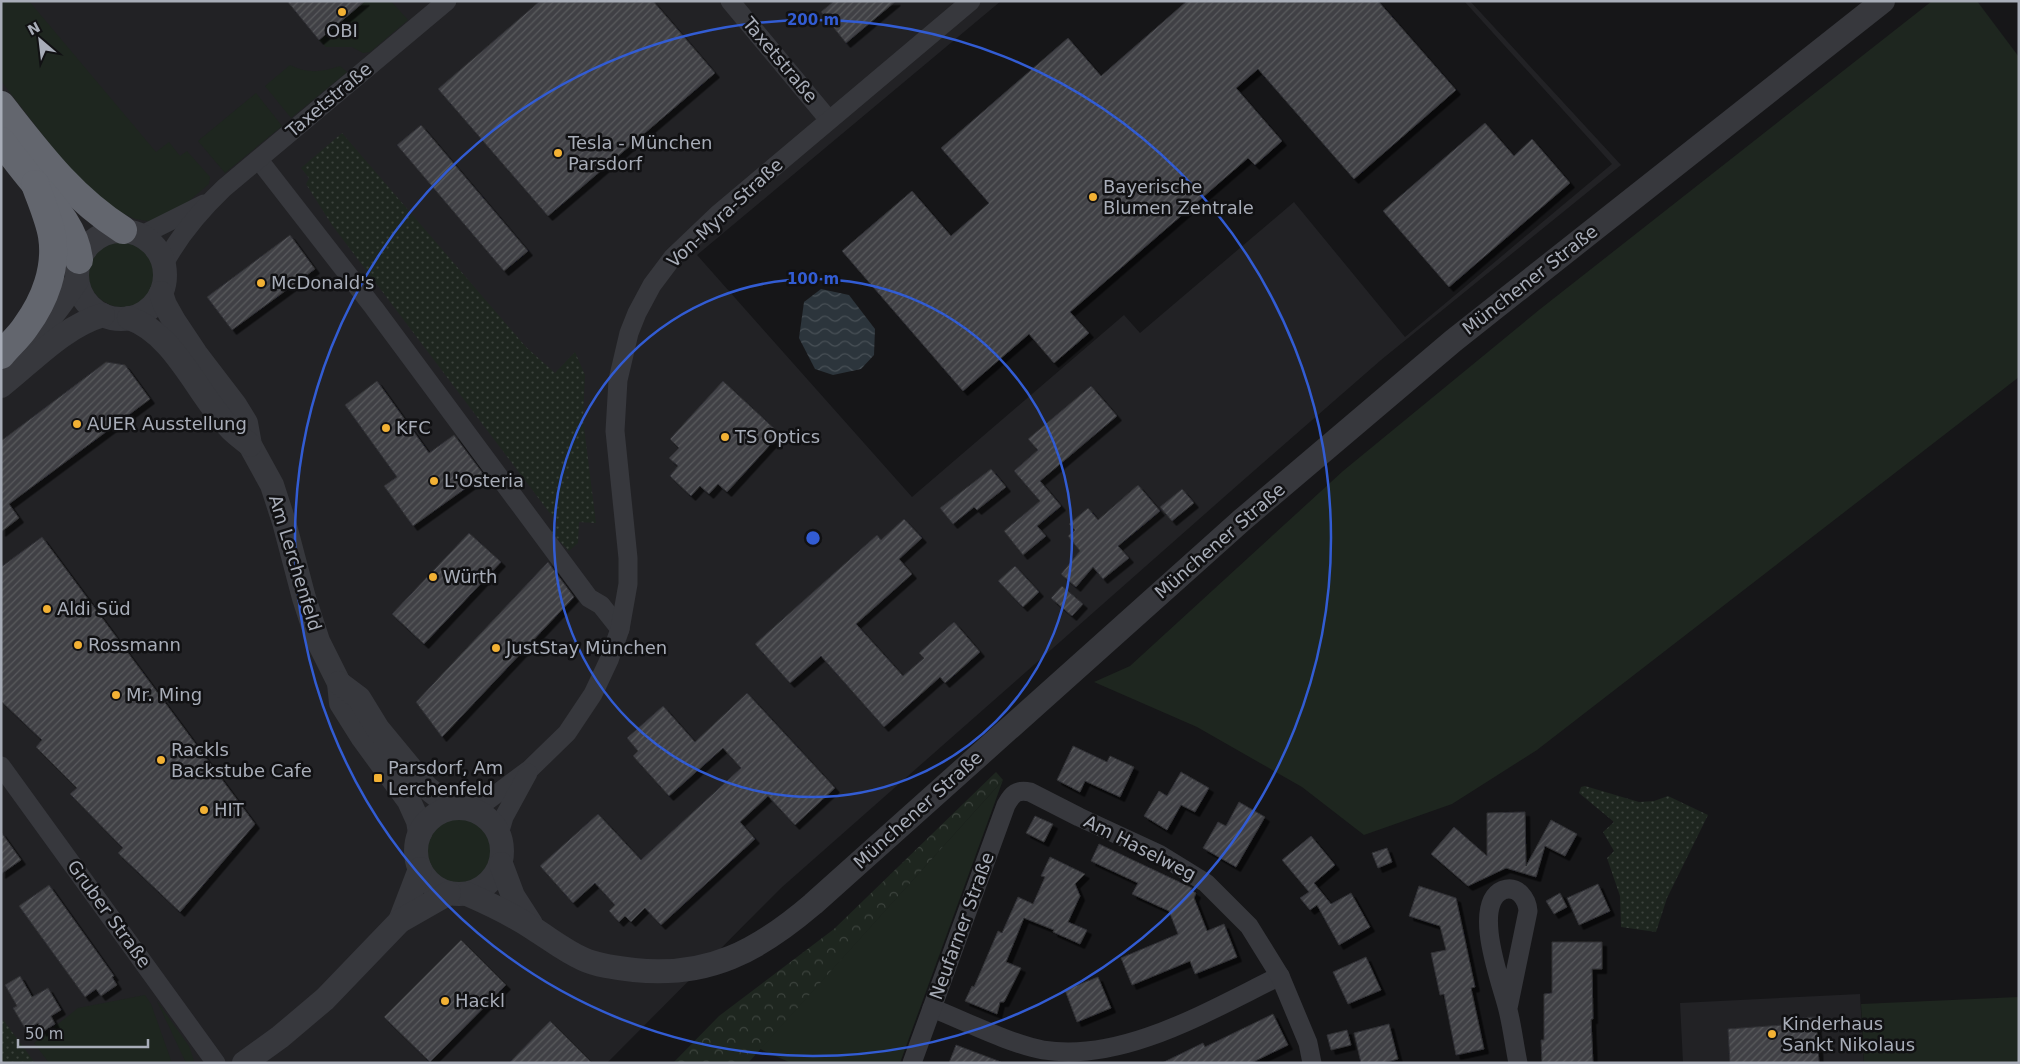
<svg xmlns="http://www.w3.org/2000/svg" width="2020" height="1064" font-family="'DejaVu Sans',sans-serif">
<style>
.built{fill:#222225}
.grass{fill:#1e261f}
.forest{fill:url(#forest-crowns)}
.park{fill:url(#park-dots)}
.water{fill:url(#water-waves)}
.building{fill:url(#building-hatch);stroke:#303034;filter:url(#shadow)}
.lines{fill:none;stroke-linecap:round;stroke-linejoin:round}
.minor{stroke:#37383d;stroke-width:19}
.tertiary{stroke:#37383d;stroke-width:24}
.motorway{stroke:#63666e;stroke-width:28}
.ring{fill:none;stroke:#325cd3;stroke-width:2.5}
.poi-dot{fill:#f2b134;stroke:#111113;stroke-width:2}
.labels{text-anchor:middle;stroke-width:5;stroke-linejoin:round;paint-order:stroke}
.poi-label{font-size:18px;fill:#a8adb8;stroke:#111113;text-anchor:start}
.street-label{font-size:18px;fill:#a8adb8;stroke:#111113}
.centre{fill:#325cd3;stroke:#111113;stroke-width:2.5}
.ring-label{font-size:15px;text-anchor:middle;font-weight:bold;fill:#325cd3;stroke:#111113;stroke-width:5;stroke-linejoin:round;paint-order:stroke}
</style>
<defs>
<pattern id="forest-crowns" width="20" height="18" patternUnits="userSpaceOnUse" patternTransform="scale(1.25)"><rect width="20" height="18" fill="#1e261f"/><path d="M2 6a3 3 0 1 1 6 0M12 15a3 3 0 1 1 6 0" fill="none" stroke="#3c433d"/></pattern>
<pattern id="park-dots" width="8" height="8" patternUnits="userSpaceOnUse" patternTransform="scale(1.25)"><rect width="8" height="8" fill="#1e261f"/><path d="M2 2h.1M6 6h.1" fill="none" stroke="#3c433d" stroke-width="1.8" stroke-linecap="round"/></pattern>
<pattern id="water-waves" width="16" height="10" patternUnits="userSpaceOnUse" patternTransform="scale(1.25)"><rect width="16" height="10" fill="#2c353c"/><path d="M0 5q4-4 8 0t8 0" fill="none" stroke="#485056"/></pattern>
<pattern id="building-hatch" width="6" height="6" patternUnits="userSpaceOnUse" patternTransform="scale(1.25)"><rect width="6" height="6" fill="#404145"/><path d="M-1 1l2-2M0 6l6-6M5 7l2-2" fill="none" stroke="#595a5e"/></pattern>
<filter id="shadow"><feDropShadow dx="4.5" dy="4.5" stdDeviation="0" flood-color="#0009"/></filter>
</defs>
<rect width="100%" height="100%" fill="#161618"/>
<!-- built -->
<g class="built">
<polygon points="1,1 1001,1 697,255 912,497 1124,315 1140,333 1294,202 1405,337 1612,164 1464,1 1470,1 1621,165 1381,360 1240,483 781,888 607,1063 1,1063"/>
<polygon points="1860,994 1864,1063 1683,1063 1680,1003"/>
</g>
<!-- grass -->
<g class="grass">
<polygon points="1,1 29,1 156,152 169,142 180,156 187,151 210,177 209,184 183,206 153,222 135,219 109,207 76,178 1,81"/>
<polygon points="365,1 391,1 408,20 370,52 363,53 352,47 326,47 319,40"/>
<polygon points="1932,1 1977,1 2019,57 2019,377 1537,750 1452,804 1364,835 1302,787 1197,727 1094,682 1130,666 1343,471 1539,310"/>
<path d="M290,65C307,74 323,72 340,66L347,72L291,118L265,86Z"/>
<polygon points="256,93 282,126 225,173 198,141"/>
<circle cx="122" cy="273" r="34"/>
<polygon points="1003,780 900,1063 791,1063 760,1049"/>
<circle cx="459" cy="850" r="34"/>
<polygon points="145,995 151,1004 172,1063 49,1063 34,1043 78,1008"/>
<polygon points="2019,997 2019,1063 1864,1063 1861,1004"/>
<polygon points="157,1001 189,1046 194,1061 186,1063"/>
</g>
<!-- forest -->
<polygon class="forest" points="996,772 1003,780 748,1063 673,1063 719,1016 834,929"/>
<!-- park -->
<g class="park">
<polygon points="342,133 526,347 555,373 575,352 585,375 583,419 596,523 579,522 578,543 569,551 551,532 558,524 332,225 306,184 309,178 301,168"/>
<polygon points="1585,786 1639,802 1654,801 1668,796 1708,815 1667,898 1656,932 1621,927 1620,896 1607,858 1614,851 1603,832 1614,822 1579,793 1581,787"/>
<polygon points="1,1020 4,1021 35,1063 1,1063"/>
</g>
<!-- water -->
<polygon class="water" points="821,289 849,295 875,329 874,355 861,369 833,375 815,369 799,338 804,302"/>
<!-- building -->
<g class="building">
<polygon points="287,1 365,1 319,40"/>
<polygon points="540,1 653,1 715,73 548,216 438,89"/>
<polygon points="834,1 896,1 846,43 821,12"/>
<polygon points="1187,1 1378,1 1456,90 1354,179 1258,69 1236,88 1282,141 1255,165 1248,158 1070,312 1089,333 1054,363 1029,334 963,391 842,251 912,191 951,236 989,203 941,148 1068,38 1101,76"/>
<polygon points="1485,123 1514,156 1532,139 1570,183 1449,287 1383,211"/>
<polygon points="421,125 528,251 504,271 397,145"/>
<polygon points="290,235 315,269 232,330 207,297"/>
<polygon points="106,362 125,365 150,399 9,504 19,518 1,532 1,441"/>
<polygon points="377,381 429,453 454,435 484,475 413,526 384,486 397,477 345,405"/>
<polygon points="723,381 780,434 727,492 718,484 709,494 700,486 691,496 670,476 678,466 669,458 679,448 670,439"/>
<polygon points="1091,386 1117,416 1040,481 1061,506 1037,526 1046,536 1023,555 1004,531 1040,501 1014,471 1038,450 1028,439"/>
<polygon points="991,469 1006,487 977,510 974,507 953,524 940,508"/>
<polygon points="1138,485 1160,511 1118,546 1129,558 1103,579 1093,567 1076,587 1061,574 1080,551 1068,536 1075,530 1069,524 1088,508 1098,520"/>
<polygon points="1182,489 1194,503 1172,521 1160,507"/>
<polygon points="904,519 922,538 899,559 912,574 856,624 903,676 924,658 919,653 954,622 980,652 945,683 940,677 884,727 821,656 790,683 755,644 877,535 881,540"/>
<polygon points="469,533 501,562 424,644 392,614"/>
<polygon points="42,537 255,824 180,912 118,853 123,848 70,794 77,788 36,747 42,740 1,701 1,567"/>
<polygon points="548,562 574,597 442,737 416,702"/>
<polygon points="1015,566 1039,592 1023,607 998,581"/>
<polygon points="1062,586 1083,604 1072,616 1051,598"/>
<polygon points="747,693 835,788 795,825 768,796 740,822 755,839 661,925 645,908 631,922 625,916 619,922 609,911 615,905 595,883 573,903 540,866 598,814 641,860 741,768 723,748 669,796 633,756 638,751 627,738 663,706 695,742"/>
<polygon points="1073,746 1107,762 1110,756 1134,767 1120,797 1085,781 1080,792 1057,780"/>
<polygon points="1181,772 1209,788 1195,812 1181,805 1167,830 1144,816 1159,791 1167,796"/>
<polygon points="1239,802 1265,817 1236,867 1203,848 1218,822 1226,826"/>
<polygon points="1525,812 1526,866 1551,820 1577,834 1565,856 1545,846 1536,877 1506,868 1468,886 1431,854 1454,827 1487,856 1487,813"/>
<polygon points="1035,816 1053,824 1044,842 1026,833"/>
<polygon points="1,832 21,860 1,874"/>
<polygon points="1311,836 1335,865 1314,883 1331,904 1351,893 1370,927 1339,945 1317,905 1310,910 1300,898 1309,892 1282,860"/>
<polygon points="1099,844 1192,888 1191,890 1196,893 1194,898 1207,931 1224,924 1237,957 1195,974 1190,961 1132,985 1121,958 1178,934 1169,911 1132,894 1138,883 1091,861"/>
<polygon points="1387,848 1392,862 1378,868 1372,853"/>
<polygon points="1050,857 1085,874 1075,884 1080,896 1068,922 1087,930 1080,944 1053,932 1054,930 1024,918 1006,962 1021,968 1004,1002 1000,1002 997,1014 965,1001 972,986 974,987 998,931 1002,933 1018,897 1033,904 1045,877 1041,876"/>
<polygon points="1598,884 1610,911 1579,925 1567,898"/>
<polygon points="49,885 114,976 112,977 117,985 101,996 96,989 85,997 19,906"/>
<polygon points="1419,886 1456,898 1475,987 1471,988 1484,1049 1456,1055 1444,994 1440,995 1431,953 1446,950 1440,926 1409,916"/>
<polygon points="1560,893 1567,907 1554,914 1546,901"/>
<polygon points="461,940 506,985 430,1062 384,1017"/>
<polygon points="1552,942 1602,942 1602,969 1592,969 1593,1019 1591,1019 1593,1063 1542,1063 1541,1040 1544,1040 1544,994 1552,993"/>
<polygon points="1366,957 1381,990 1348,1004 1333,972"/>
<polygon points="20,976 32,997 48,988 61,1010 51,1016 55,1024 42,1032 38,1023 26,1030 13,1008 17,1006 5,985"/>
<polygon points="1098,977 1111,1008 1077,1022 1065,990"/>
<polygon points="1273,1014 1288,1045 1251,1063 1162,1063 1203,1043 1205,1047"/>
<polygon points="1816,1017 1819,1063 1730,1063 1728,1029 1796,1024 1795,1018"/>
<polygon points="550,1021 592,1063 509,1063"/>
<polygon points="1389,1024 1398,1059 1383,1063 1361,1063 1354,1033"/>
<polygon points="1347,1030 1351,1045 1331,1050 1327,1035"/>
<polygon points="956,1045 1001,1062 1000,1063 949,1063"/>
</g>
<g class="lines">
<!-- minor -->
<g class="minor">
<polyline points="730,1 829,120"/>
<polyline points="259,160 374,308 589,598 601,605 620,629"/>
<polyline points="142,235 204,204"/>
<path d="M164,264C179,236 201,210 224,188L447,1"/>
<polyline points="1,766 216,1063"/>
<polyline points="472,809 487,801 530,769 567,733 593,694 609,660 620,629 628,584 628,558 615,431 618,380 629,333 637,313 652,285 673,257 717,215 971,1"/>
<polyline points="499,834 504,817 528,773"/>
<path d="M932,1008C965,1021 1010,1044 1043,1050C1123,1063 1210,1010 1280,976"/>
<path d="M1508,1008L1528,911C1527,899 1518,885 1503,890C1471,904 1501,982 1507,1006C1512,1024 1514,1044 1518,1063"/>
<path d="M912,1063L1006,805C1012,794 1017,789 1030,792L1079,817L1159,854L1206,883L1249,926L1280,976L1308,1043L1312,1063"/>
</g>
<!-- tertiary -->
<g class="tertiary">
<circle cx="121" cy="275" r="44"/>
<polyline points="161,293 165,305 174,321 196,354 235,405 246,423 250,445 272,485 284,522 304,598 318,641 339,683 341,703 363,738 409,801 418,821 420,833"/>
<path d="M129,318C175,334 197,394 229,427C235,434 243,439 250,445"/>
<path d="M14,352C41,332 59,308 77,280"/>
<path d="M1,386C33,361 63,327 103,315"/>
<polyline points="339,683 359,698 378,729 426,787 452,808"/>
<circle cx="459" cy="851" r="43"/>
<polyline points="501,864 513,896 531,924"/>
<path d="M467,894C490,904 513,915 534,929C550,939 565,951 583,959C598,966 618,968 634,970C708,978 758,951 813,904L1242,520L1453,341L1883,1"/>
<polyline points="400,921 420,869"/>
<polyline points="244,1063 280,1037 325,999 400,921 449,893"/>
</g>
<!-- motorway -->
<g class="motorway">
<path d="M1,105C38,152 71,197 123,230"/>
<path d="M1,141C12,155 23,170 35,184C54,206 76,230 79,260"/>
<path d="M1,355C9,345 19,337 26,326C45,300 57,268 52,236C49,219 41,201 35,184"/>
</g>
</g>
<!-- distance rings -->
<g class="ring">
<circle cx="813" cy="538" r="259"/>
<circle cx="813" cy="538" r="518"/>
</g>
<!-- markers -->
<g class="poi-dot">
<circle cx="342" cy="12" r="5"/>
<circle cx="558" cy="153" r="5"/>
<circle cx="1093" cy="197" r="5"/>
<circle cx="261" cy="283" r="5"/>
<circle cx="77" cy="424" r="5"/>
<circle cx="386" cy="428" r="5"/>
<circle cx="725" cy="437" r="5"/>
<circle cx="434" cy="481" r="5"/>
<circle cx="433" cy="577" r="5"/>
<circle cx="47" cy="609" r="5"/>
<circle cx="78" cy="645" r="5"/>
<circle cx="496" cy="648" r="5"/>
<circle cx="116" cy="695" r="5"/>
<circle cx="161" cy="760" r="5"/>
<rect x="373" y="773" width="10" height="10" rx="2.5"/>
<circle cx="204" cy="810" r="5"/>
<circle cx="445" cy="1001" r="5"/>
<circle cx="1772" cy="1034" r="5"/>
</g>
<g class="labels">
<!-- poi labels -->
<g class="poi-label">
<text x="342" y="37" text-anchor="middle">OBI</text>
<text x="568" y="149">Tesla - München<tspan x="568" dy="21">Parsdorf</tspan></text>
<text x="1103" y="193">Bayerische<tspan x="1103" dy="21">Blumen Zentrale</tspan></text>
<text x="271" y="289">McDonald's</text>
<text x="87" y="430">AUER Ausstellung</text>
<text x="396" y="434">KFC</text>
<text x="735" y="443">TS Optics</text>
<text x="444" y="487">L'Osteria</text>
<text x="443" y="583">Würth</text>
<text x="57" y="615">Aldi Süd</text>
<text x="88" y="651">Rossmann</text>
<text x="506" y="654">JustStay München</text>
<text x="126" y="701">Mr. Ming</text>
<text x="171" y="756">Rackls<tspan x="171" dy="21">Backstube Cafe</tspan></text>
<text x="388" y="774">Parsdorf, Am<tspan x="388" dy="21">Lerchenfeld</tspan></text>
<text x="214" y="816">HIT</text>
<text x="455" y="1007">Hackl</text>
<text x="1782" y="1030">Kinderhaus<tspan x="1782" dy="21">Sankt Nikolaus</tspan></text>
</g>
<!-- street labels -->
<g class="street-label">
<text transform="translate(780 60) rotate(50)" y="6">Taxetstraße</text>
<text transform="translate(329 100) rotate(-40)" y="6">Taxetstraße</text>
<text transform="translate(725 213) rotate(-43)" y="6">Von-Myra-Straße</text>
<text transform="translate(1530 280) rotate(-38)" y="6">Münchener Straße</text>
<text transform="translate(1220 541) rotate(-41)" y="6">Münchener Straße</text>
<text transform="translate(295 563) rotate(73)" y="6">Am Lerchenfeld</text>
<text transform="translate(918 810) rotate(-42)" y="6">Münchener Straße</text>
<text transform="translate(1140 848) rotate(27)" y="6">Am Haselweg</text>
<text transform="translate(109 914) rotate(54)" y="6">Gruber Straße</text>
<text transform="translate(962 926) rotate(-70)" y="6">Neufarner Straße</text>
</g>
</g>
<circle cx="813" cy="538" r="8" class="centre"/>
<g class="ring-label">
<text x="813" y="25">200 m</text>
<text x="813" y="284">100 m</text>
</g>
<!-- border -->
<rect width="2020" height="1064" fill="none" stroke="#a8adb8" stroke-width="5"/>
<!-- north arrow -->
<g transform="translate(40 40) rotate(332)" stroke="#111113" stroke-width="4" paint-order="stroke">
<path d="M0-4L9 19L0 12L-9 19Z" fill="#a8adb8"/>
<text y="-8" font-size="14" font-weight="bold" text-anchor="middle" fill="#a8adb8">N</text>
</g>
<!-- scale -->
<path d="M18 1039v8h130v-8" fill="none" stroke="#a8adb8" stroke-width="2.5"/>
<text x="25" y="1039" font-size="15" fill="#a8adb8" stroke="#111113" stroke-width="4" paint-order="stroke">50 m</text>
</svg>
